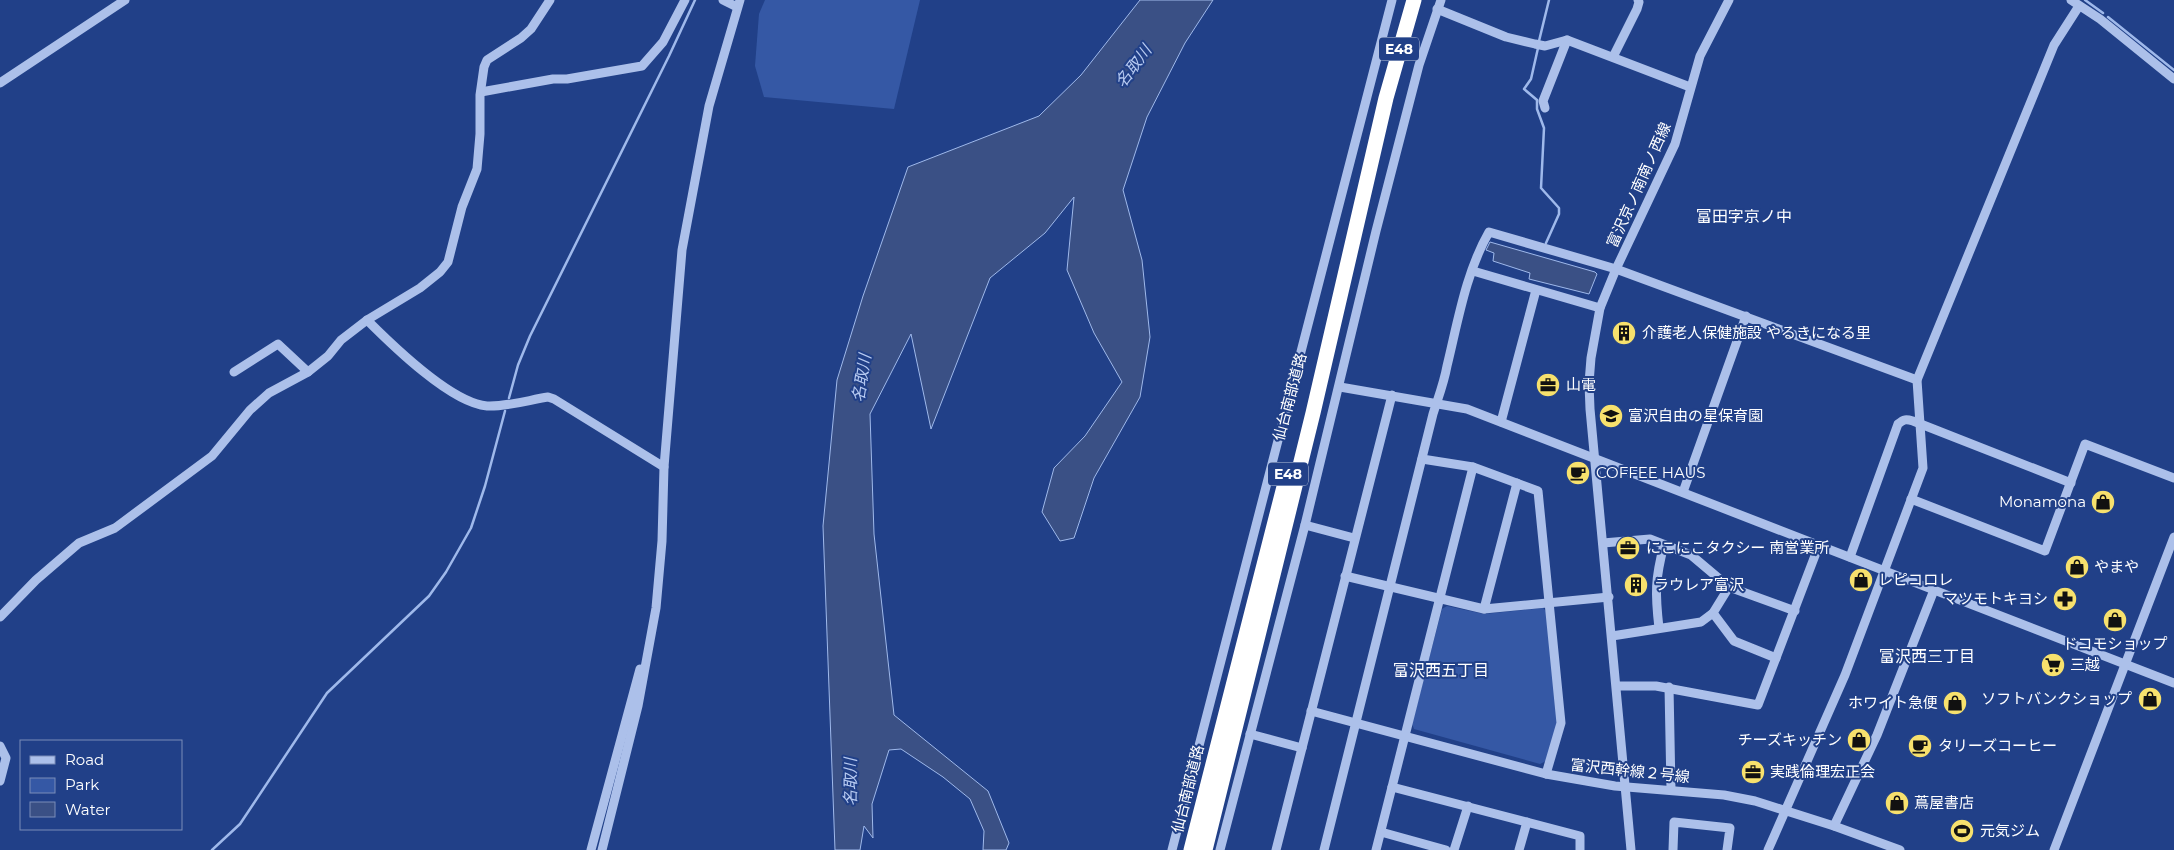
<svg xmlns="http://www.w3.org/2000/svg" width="2174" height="850" font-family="Montserrat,'Noto Sans JP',sans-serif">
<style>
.green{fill:#3558a5}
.water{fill:#3a5085;stroke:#9fb9eb}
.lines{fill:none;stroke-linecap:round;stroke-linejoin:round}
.stream{stroke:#9fb9eb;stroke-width:2.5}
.minor{stroke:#acc0ea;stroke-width:9}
.highway{stroke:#fff;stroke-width:15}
.labels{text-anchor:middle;stroke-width:4;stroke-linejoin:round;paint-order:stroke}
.shield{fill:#214088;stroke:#bcc6db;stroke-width:1}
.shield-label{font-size:14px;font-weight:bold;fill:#fff}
.street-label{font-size:15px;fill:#fff;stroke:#214088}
.poi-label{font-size:15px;fill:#fff;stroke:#214088;text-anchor:start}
.water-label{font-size:16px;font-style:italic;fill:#b7caf1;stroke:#214088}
.neighbourhood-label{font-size:16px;fill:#fff;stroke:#214088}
</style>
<rect width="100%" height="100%" fill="#214088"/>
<!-- green -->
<g class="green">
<polygon points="765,0 920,0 894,109 764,97 755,66 759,14"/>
<polygon points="1447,606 1484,614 1543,608 1548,613 1558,721 1546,761 1540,764 1414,729 1412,724 1442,609"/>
</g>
<!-- water -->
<g class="water">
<polygon points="1140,0 1213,0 1185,43 1147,117 1123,190 1142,260 1150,337 1140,397 1094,478 1074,538 1060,541 1042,512 1054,468 1085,436 1122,382 1094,333 1067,270 1074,197 1045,233 990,278 931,429 911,334 870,414 874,534 894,715 988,791 1009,843 1006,850 983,850 984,831 970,799 943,777 901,749 889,750 872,804 873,838 864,826 860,850 835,850 823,526 837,380 863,296 908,167 1039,116 1081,75"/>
<polygon points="1490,242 1595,272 1597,274 1589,294 1529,279 1530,273 1493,261 1494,253 1486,250"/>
</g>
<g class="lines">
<!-- stream -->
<g class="stream">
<polyline points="2085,0 2103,13"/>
<polyline points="2108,17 2174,70"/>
<polyline points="1539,41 1549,0"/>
<polyline points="1538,48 1531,79 1524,89 1537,100 1537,109 1544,128 1541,188 1559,208 1559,214 1546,243"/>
<polyline points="509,398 518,365 530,336 669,56 695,0"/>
<polyline points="212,850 240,824 327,693 429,596 446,572 471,528 485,486 505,411"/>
</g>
<!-- minor -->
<g class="minor">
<polyline points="723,0 737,7"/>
<polyline points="2071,0 2100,19 2174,79"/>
<polyline points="1437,9 1506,37 1535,44 1545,46 1567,40 1690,87"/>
<polyline points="1613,57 1637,9 1639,2 1638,0"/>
<polyline points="0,83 125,0"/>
<polyline points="481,92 553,79 567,79 642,66 663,42 685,0"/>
<polyline points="1545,108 1543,101 1567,40"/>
<polyline points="1473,271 1600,308"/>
<path d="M367,320C392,345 451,403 487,406C506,407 529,400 548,397L554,399L664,467"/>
<polyline points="234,372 278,344 308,372"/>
<polyline points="1340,387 1467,409 2174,683"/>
<polyline points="1501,422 1536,290"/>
<polyline points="1422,459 1473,467 1538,491 1561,723 1546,774"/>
<polyline points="1473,467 1392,787 1580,836 1580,850"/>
<polyline points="1683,492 1746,316"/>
<polyline points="1911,499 2045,551 2085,444 2174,478"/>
<polyline points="1305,525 1354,538"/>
<polyline points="1603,543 1650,539 1691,555 1729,587"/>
<path d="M1850,557L1898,424C1904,419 1906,419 1913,421L2071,483"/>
<polyline points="1345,576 1484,609 1609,597"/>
<polyline points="1484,609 1517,483"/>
<polyline points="0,617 36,580 79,543 115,528 212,456 250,410 269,393 308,372 328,356 341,340 367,320 420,288 440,272 448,262 462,207 477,169 480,134 480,95 484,67 487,60 521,38 531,29 550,0"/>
<path d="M1659,628C1655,593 1655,579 1664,545"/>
<polyline points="1612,636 1701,622 1713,613"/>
<polyline points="1776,658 1734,641 1713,613 1729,587 1795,611"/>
<polyline points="1617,686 1656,686 1758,705 1819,545"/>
<polyline points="1669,687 1671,789"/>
<polyline points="1311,711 1546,774 1615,786 1724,795 1755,801 1834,826 1900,850"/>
<polyline points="1250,734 1302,748"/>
<polyline points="0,746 6,758 0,781"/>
<polyline points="1834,826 1877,735 1934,590"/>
<polyline points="1381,832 1446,850"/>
<polyline points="591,850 640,669"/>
<polyline points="602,850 638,706 656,608 662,541 664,467 682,250 709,106 740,0"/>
<polyline points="1172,850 1392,0"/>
<polyline points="1220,850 1305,525 1376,231 1419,65 1441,0"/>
<polyline points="1276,850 1392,395"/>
<path d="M1324,850L1433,414C1438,398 1444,383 1447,366C1458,321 1466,272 1489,232L1616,269L1917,380"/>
<polyline points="1376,850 1392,787"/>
<polyline points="1454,850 1468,806"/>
<polyline points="1519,850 1527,822"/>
<polyline points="1631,850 1590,409 1589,383 1591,358 1600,308 1616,269 1675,144 1700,56 1729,0"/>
<polyline points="1673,850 1674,822 1730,828 1727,850"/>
<polyline points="1768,850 1845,675 1923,468 1917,380 2054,45 2079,6"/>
<polyline points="2054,850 2174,537"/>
</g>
<!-- highway -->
<g class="highway">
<polyline points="1191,850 1288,471"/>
<polyline points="1205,850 1313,413 1386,98 1414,0"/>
</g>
</g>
<!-- icons -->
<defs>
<g id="building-disc" transform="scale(1.25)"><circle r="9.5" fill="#f7e16d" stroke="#214088"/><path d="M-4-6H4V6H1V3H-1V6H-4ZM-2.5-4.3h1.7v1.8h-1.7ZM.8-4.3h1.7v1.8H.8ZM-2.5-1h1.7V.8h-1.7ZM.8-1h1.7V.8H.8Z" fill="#111"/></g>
<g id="office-disc" transform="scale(1.25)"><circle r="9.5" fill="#f7e16d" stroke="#214088"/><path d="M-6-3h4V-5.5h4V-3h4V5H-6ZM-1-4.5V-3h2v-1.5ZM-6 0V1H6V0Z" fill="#111"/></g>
<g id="school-disc" transform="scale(1.25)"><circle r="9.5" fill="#f7e16d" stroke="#214088"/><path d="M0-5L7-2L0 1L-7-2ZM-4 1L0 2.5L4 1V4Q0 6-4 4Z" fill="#111"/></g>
<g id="cafe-disc" transform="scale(1.25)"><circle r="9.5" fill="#f7e16d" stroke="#214088"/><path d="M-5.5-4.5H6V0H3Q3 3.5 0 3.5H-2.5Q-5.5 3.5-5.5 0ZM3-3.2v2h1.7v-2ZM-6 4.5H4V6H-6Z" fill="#111"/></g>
<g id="shop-disc" transform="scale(1.25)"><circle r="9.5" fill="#f7e16d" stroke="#214088"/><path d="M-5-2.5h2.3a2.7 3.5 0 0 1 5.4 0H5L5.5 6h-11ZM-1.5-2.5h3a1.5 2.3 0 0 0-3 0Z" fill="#111"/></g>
<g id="pharmacy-disc" transform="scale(1.25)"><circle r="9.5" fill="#f7e16d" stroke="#214088"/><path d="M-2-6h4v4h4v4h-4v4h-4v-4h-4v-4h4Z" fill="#111"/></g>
<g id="supermarket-disc" transform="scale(1.25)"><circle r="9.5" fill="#f7e16d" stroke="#214088"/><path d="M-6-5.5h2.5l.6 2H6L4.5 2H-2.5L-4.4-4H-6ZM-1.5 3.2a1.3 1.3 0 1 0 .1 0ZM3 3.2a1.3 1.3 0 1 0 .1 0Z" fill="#111"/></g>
<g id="stadium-disc" transform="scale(1.25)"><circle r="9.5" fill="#f7e16d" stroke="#214088"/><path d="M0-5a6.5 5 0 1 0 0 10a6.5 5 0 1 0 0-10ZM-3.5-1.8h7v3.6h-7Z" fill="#111"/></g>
</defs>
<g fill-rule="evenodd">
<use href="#building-disc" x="1624" y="333"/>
<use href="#office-disc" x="1548" y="385"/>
<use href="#school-disc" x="1611" y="416"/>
<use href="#cafe-disc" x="1578" y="473"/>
<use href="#shop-disc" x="2103" y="502"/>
<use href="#office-disc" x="1628" y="548"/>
<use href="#shop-disc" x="2077" y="567"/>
<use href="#shop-disc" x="1861" y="580"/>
<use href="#building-disc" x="1636" y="585"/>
<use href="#pharmacy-disc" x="2065" y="599"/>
<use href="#shop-disc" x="2115" y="620"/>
<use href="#supermarket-disc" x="2053" y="665"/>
<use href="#shop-disc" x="2150" y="699"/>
<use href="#shop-disc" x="1955" y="703"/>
<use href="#shop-disc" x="1859" y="740"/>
<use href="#cafe-disc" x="1920" y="746"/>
<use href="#office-disc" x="1753" y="772"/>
<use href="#shop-disc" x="1897" y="803"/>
<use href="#stadium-disc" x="1962" y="831"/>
</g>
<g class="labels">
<!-- shield labels -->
<g class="shield">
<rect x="1379" y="37.5" width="40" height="23" rx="4"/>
<rect x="1268" y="462.5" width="40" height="23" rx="4"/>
</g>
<g class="shield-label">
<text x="1399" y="54">E48</text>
<text x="1288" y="479">E48</text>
</g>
<!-- street labels -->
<g class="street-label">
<text transform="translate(1639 185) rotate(-66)" y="5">富沢京ノ南南ノ西線</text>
<text transform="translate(1290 397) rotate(-75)" y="5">仙台南部道路</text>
<text transform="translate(1630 771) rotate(6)" y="5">富沢西幹線２号線</text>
<text transform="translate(1188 789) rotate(-76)" y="5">仙台南部道路</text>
</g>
<!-- poi labels -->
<g class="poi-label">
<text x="1642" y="338">介護老人保健施設 やるきになる里</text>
<text x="1566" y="390">山電</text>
<text x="1628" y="421">富沢自由の星保育園</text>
<text x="1596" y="478">COFFEE HAUS</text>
<text x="2086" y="507" text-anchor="end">Monamona</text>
<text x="1646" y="553">にこにこタクシー 南営業所</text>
<text x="2094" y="572">やまや</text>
<text x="1878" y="585">レピコロレ</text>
<text x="1654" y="590">ラウレア富沢</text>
<text x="2048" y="604" text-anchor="end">マツモトキヨシ</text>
<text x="2115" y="649" text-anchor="middle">ドコモショップ</text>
<text x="2070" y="670">三越</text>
<text x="2132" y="704" text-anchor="end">ソフトバンクショップ</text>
<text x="1938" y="708" text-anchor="end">ホワイト急便</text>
<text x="1842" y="745" text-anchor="end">チーズキッチン</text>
<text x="1938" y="751">タリーズコーヒー</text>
<text x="1770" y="777">実践倫理宏正会</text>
<text x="1914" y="808">蔦屋書店</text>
<text x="1980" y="836">元気ジム</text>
</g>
<!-- water labels -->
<g class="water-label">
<text transform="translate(1133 66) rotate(-53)" y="6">名取川</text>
<text transform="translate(861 378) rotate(-81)" y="6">名取川</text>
<text transform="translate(850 782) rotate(-90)" y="6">名取川</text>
</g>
<!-- neighbourhood labels -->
<g class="neighbourhood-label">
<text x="1744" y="222">富田字京ノ中</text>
<text x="1927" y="662">富沢西三丁目</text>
<text x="1441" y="676">富沢西五丁目</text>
</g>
</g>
<!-- legend -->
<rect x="20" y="740" width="162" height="90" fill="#214088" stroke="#7a8cb8"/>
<rect x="30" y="756" width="25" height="8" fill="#acc0ea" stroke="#7a8cb8"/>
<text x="65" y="765" font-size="15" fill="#ffffff">Road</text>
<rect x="30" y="778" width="25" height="15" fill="#3558a5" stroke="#7a8cb8"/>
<text x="65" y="790" font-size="15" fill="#ffffff">Park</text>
<rect x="30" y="802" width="25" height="15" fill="#3a5085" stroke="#7a8cb8"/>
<text x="65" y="815" font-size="15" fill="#ffffff">Water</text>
</svg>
